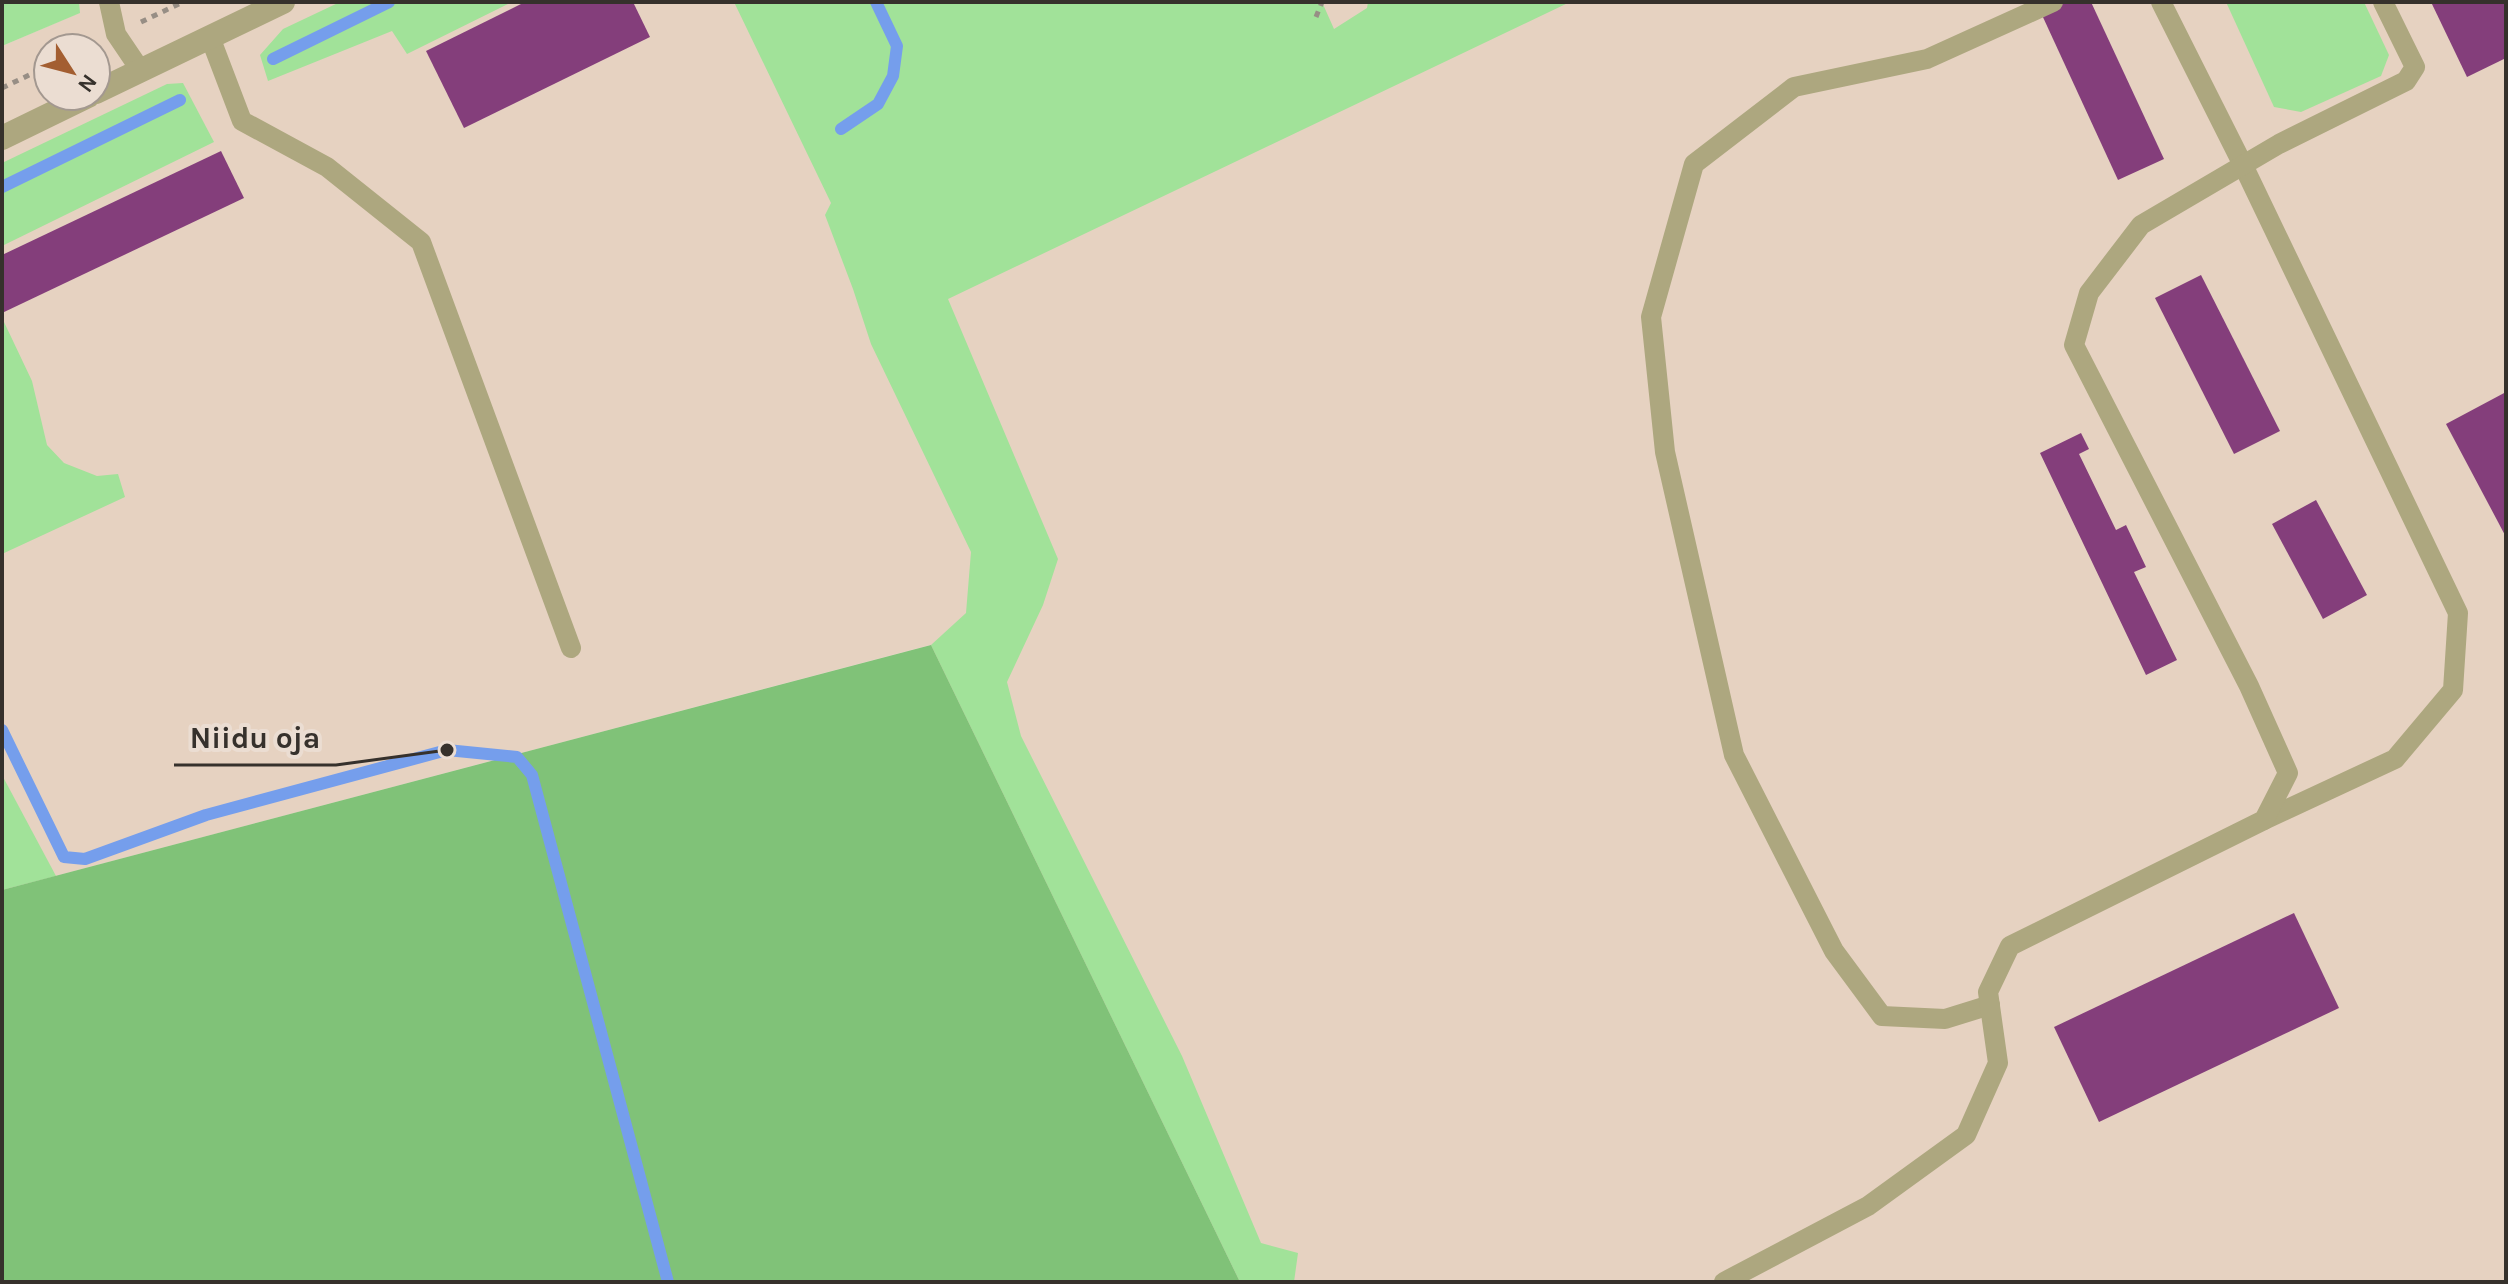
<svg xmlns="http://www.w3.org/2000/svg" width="2508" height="1284" font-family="Karla,sans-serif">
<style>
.built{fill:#e6d2c1;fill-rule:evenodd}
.green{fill:#a1e299}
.forest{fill:#80c278}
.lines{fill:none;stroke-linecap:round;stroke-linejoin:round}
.stream{stroke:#759eec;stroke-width:12}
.building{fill:#843e7b}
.path{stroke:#978e85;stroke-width:5;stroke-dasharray:6 6;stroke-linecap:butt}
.lane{stroke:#ada77f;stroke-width:20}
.street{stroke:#ada77f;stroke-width:24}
.leader{fill:none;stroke:#36312c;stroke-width:3}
.callout-dot{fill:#36312c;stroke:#ebddd2;stroke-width:3}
.callout-label{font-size:30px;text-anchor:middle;font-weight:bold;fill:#36312c;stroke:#ebddd2;stroke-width:8;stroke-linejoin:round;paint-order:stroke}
</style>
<rect width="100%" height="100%" fill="#ebddd2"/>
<!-- built -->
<path class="built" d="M79,2H2506V1282H1240L930,645L2,890V46L79,13ZM48,48H96V96H48Z"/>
<!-- green -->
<g class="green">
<polygon points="2,2 79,2 80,13 2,46"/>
<polygon points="340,2 512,2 407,54 392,31 268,81 260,55 283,29"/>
<polygon points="734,2 1322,2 1334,29 1367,8 1368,2 1570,2 948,299 1058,559 1043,605 1007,682 1021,736 1182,1056 1261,1243 1298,1253 1294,1282 1240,1282 931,645 966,613 971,552 871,344 853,289 825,215 831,203"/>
<polygon points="2226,2 2364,2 2389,55 2381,76 2301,112 2274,107"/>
<polygon points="183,83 214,142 2,246 2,163 167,84"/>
<polygon points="4,322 32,381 47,445 64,463 97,476 118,474 125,497 2,554 2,323"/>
<polygon points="2,775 56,876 2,890"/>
</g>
<!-- forest -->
<polygon class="forest" points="931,645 1240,1282 2,1282 2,890"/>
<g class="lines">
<!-- stream -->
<g class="stream">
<polyline points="273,59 389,2"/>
<polyline points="841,129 878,104 893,76 897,46 876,2"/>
<polyline points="2,187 180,100"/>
<polyline points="2,730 64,857 85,859 206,815 447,750 517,757 532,775 668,1282"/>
</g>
</g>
<!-- building -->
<g class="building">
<polygon points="525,2 633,2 650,37 464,128 426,51"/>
<polygon points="2036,2 2091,2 2164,159 2118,180"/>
<polygon points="2431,2 2506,2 2506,58 2467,77"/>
<polygon points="221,151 244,198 2,313 2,255"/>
<polygon points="2201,275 2280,431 2234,454 2155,298"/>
<polygon points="2506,392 2506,537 2446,424"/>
<polygon points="2081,433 2089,449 2079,454 2116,530 2126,525 2146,567 2134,572 2177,660 2146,675 2040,453"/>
<polygon points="2316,500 2367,595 2323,619 2272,524"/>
<polygon points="2294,913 2339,1008 2099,1122 2054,1027"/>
</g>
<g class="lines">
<!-- path -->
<g class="path">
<polyline points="1316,17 1322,2"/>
<polyline points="141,22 183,2"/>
<polyline points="2,88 48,66"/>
</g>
<!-- lane -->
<g class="lane">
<polyline points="109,2 116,34 141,71"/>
<polyline points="2161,2 2243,165 2458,613 2453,690 2395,759 2264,820"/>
<polyline points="210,37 242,121 327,167 421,242 571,648"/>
<polyline points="1990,1005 1945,1019 1882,1016 1834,951 1734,755 1665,452 1651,317 1694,164 1794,87 1927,59 2053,2"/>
<polyline points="1724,1282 1868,1206 1966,1135 1998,1063 1988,992 2010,946 2264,820 2288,773 2249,686 2074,345 2089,293 2141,225 2279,144 2406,81 2415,67 2383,2"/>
</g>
<!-- street -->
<g class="street">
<polyline points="96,92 283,2"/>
<polyline points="2,138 88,96"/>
</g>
</g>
<!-- callouts -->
<path class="leader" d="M447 750L336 765H174"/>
<circle class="callout-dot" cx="447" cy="750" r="8"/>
<g class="callout-label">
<text x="255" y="748">Niidu oja</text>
</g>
<!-- border -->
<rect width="2508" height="1284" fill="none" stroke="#36312c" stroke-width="8"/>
<!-- north arrow -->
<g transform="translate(72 72) rotate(126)"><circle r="38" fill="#ebddd2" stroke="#a39890" stroke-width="2"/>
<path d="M0-6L14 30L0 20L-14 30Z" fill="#a35e31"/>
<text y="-12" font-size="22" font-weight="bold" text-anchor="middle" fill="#36312c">N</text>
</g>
</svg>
